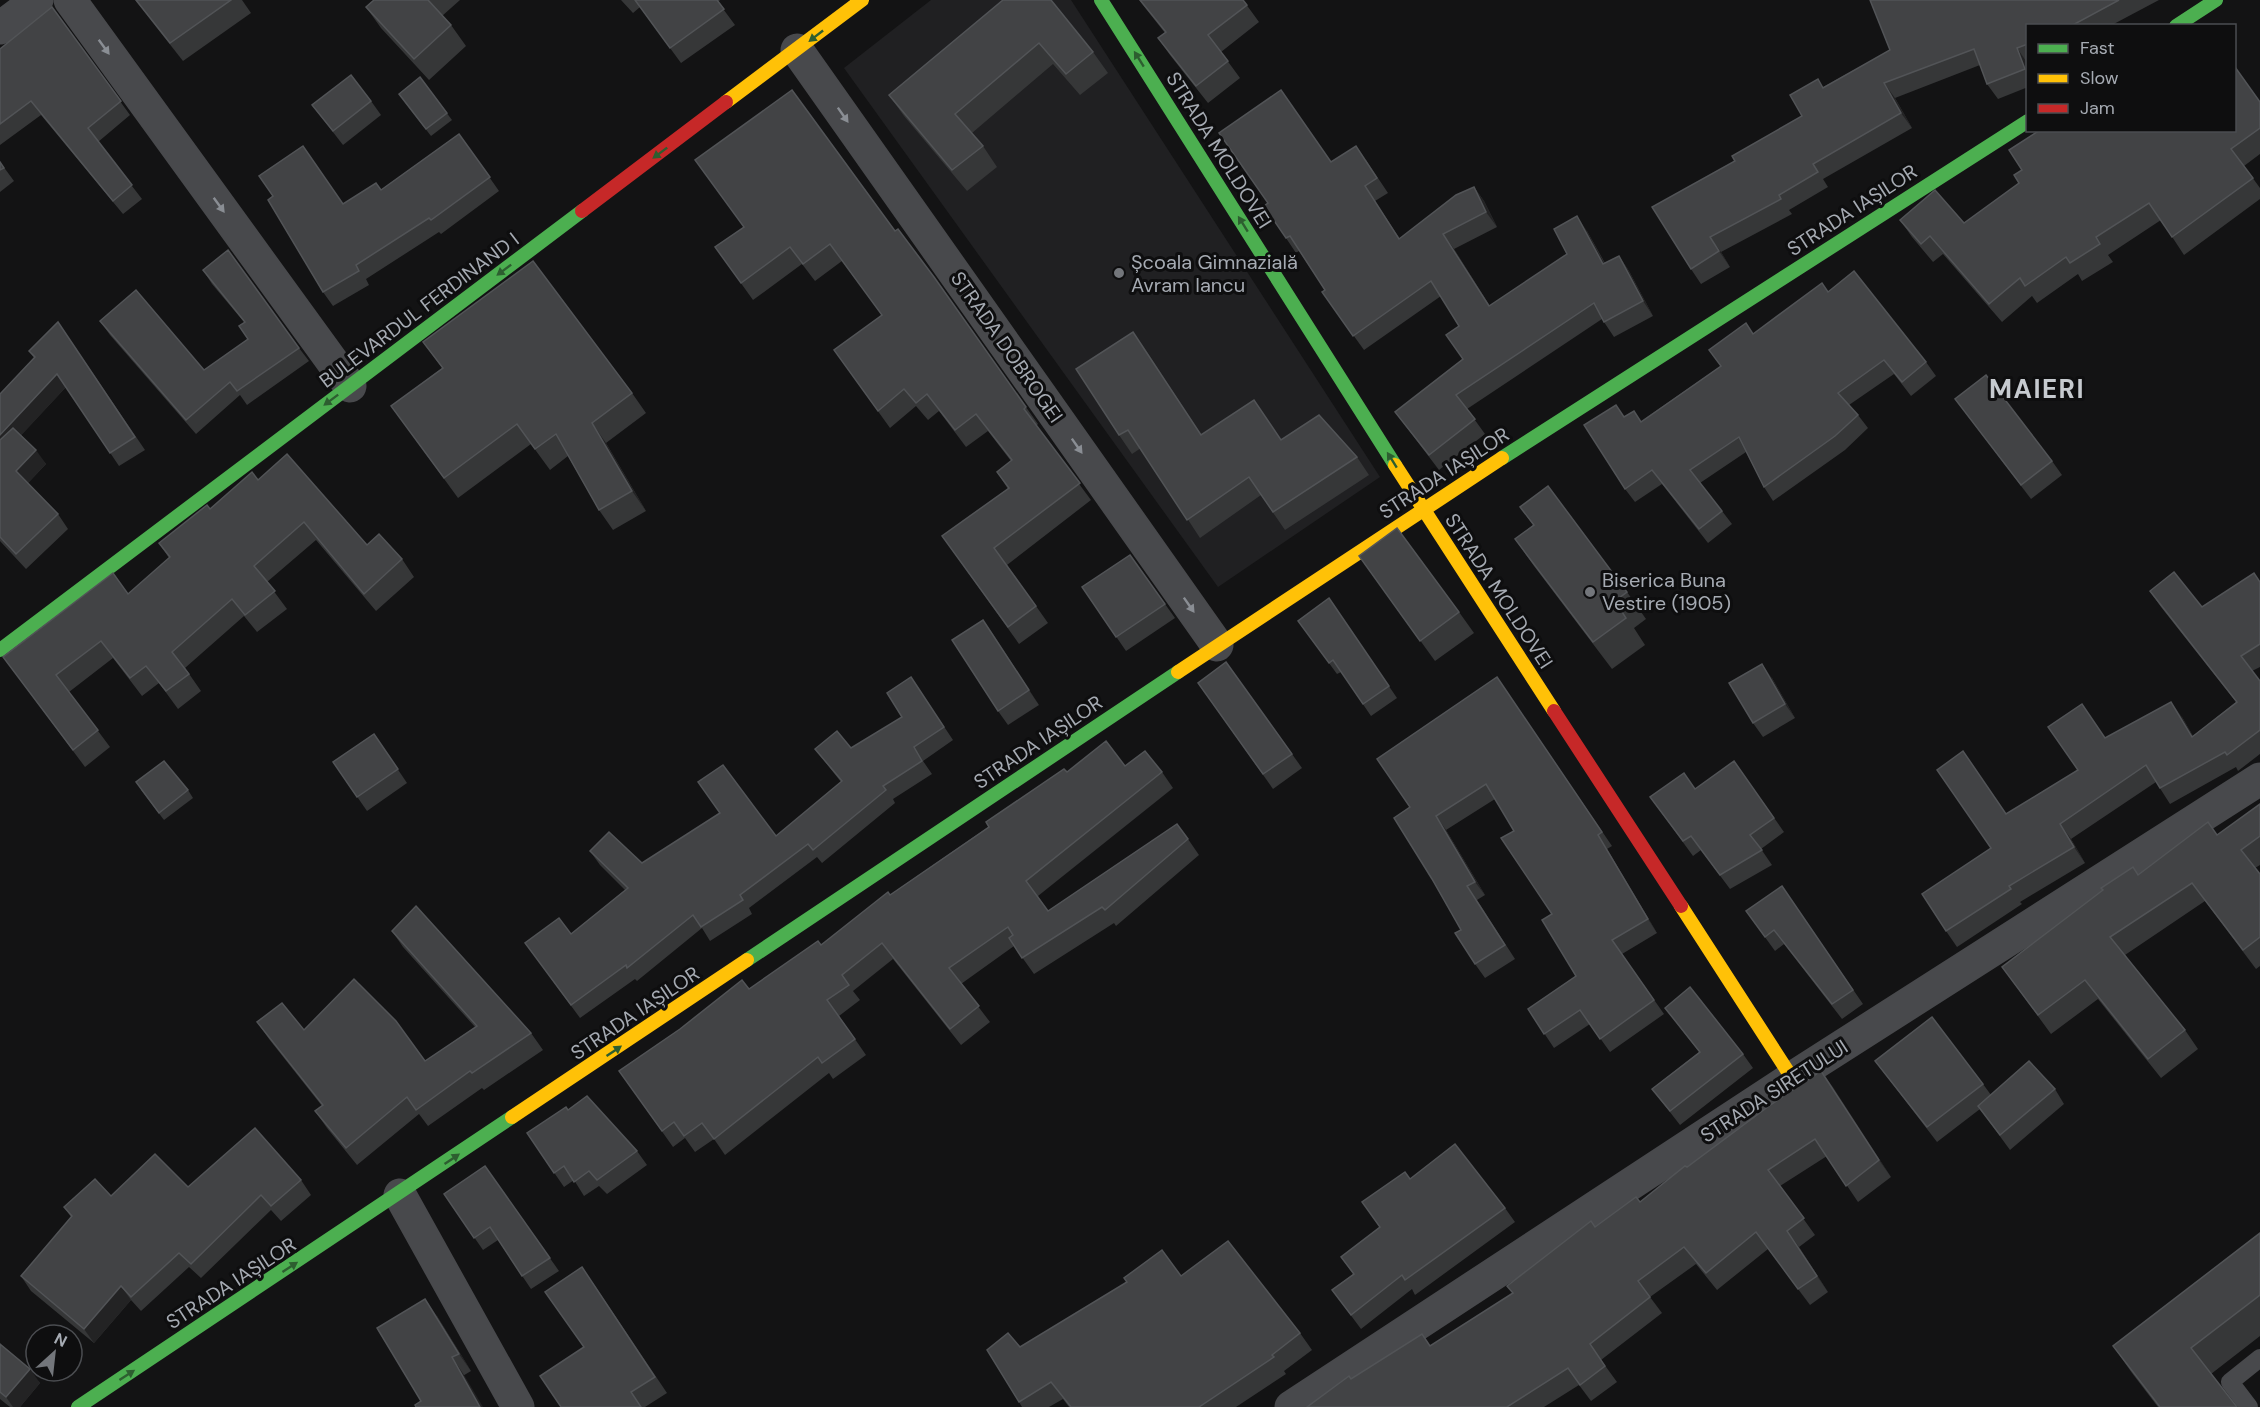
<svg xmlns="http://www.w3.org/2000/svg" width="2260" height="1407" font-family="'DM Sans',sans-serif">
<style>
.built{fill:#202022}
.lines{fill:none;stroke-linecap:round;stroke-linejoin:round}
.lane{stroke:#48494c;stroke-width:18}
.street{stroke:#48494c;stroke-width:33}
.fast{stroke:#4caf50;stroke-width:14}
.slow{stroke:#ffc107;stroke-width:14}
.jam{stroke:#c62828;stroke-width:14}
.wall{fill:#363738}
.shaded-wall{fill:#232324}
.building{fill:#424345;stroke:#525457;stroke-width:1.5}
.oneway{fill:#2d5e30}
.oneway2{fill:#8a8e94}
.poi-dot{fill:#73767b;stroke:#0e0e0f;stroke-width:2}
.labels{text-anchor:middle;stroke-width:6;stroke-linejoin:round;paint-order:stroke}
.street-label{font-size:20px;fill:#a6abb3;stroke:#0e0e0f}
.poi-label{font-size:20px;fill:#a6abb3;stroke:#0e0e0f;text-anchor:start}
.district-label{font-size:26px;font-weight:bold;letter-spacing:1.5px;fill:#c6cacf;stroke:#0e0e0f}
</style>
<rect width="100%" height="100%" fill="#131314"/>
<!-- built -->
<polygon class="built" points="931,0 1071,0 1380,477 1218,587 844,68"/>
<g class="lines">
<!-- lane -->
<polyline class="lane" points="2249,1407 2230,1382 2260,1358"/>
<!-- street -->
<g class="street">
<polyline points="70,0 350,386"/>
<polyline points="0,28 37,0"/>
<polyline points="797,50 1217,645"/>
<polyline points="400,1195 518,1407"/>
<polyline points="1291,1407 1792,1078 2260,779"/>
</g>
<!-- fast -->
<g class="fast">
<polyline points="1101,0 1395,465"/>
<polyline points="2176,26 2216,0"/>
<polyline points="1502,458 2028,121"/>
<polyline points="0,650 582,211"/>
<polyline points="747,960 1178,672"/>
<polyline points="78,1407 512,1117"/>
</g>
<!-- slow -->
<g class="slow">
<polyline points="726,102 862,0"/>
<polyline points="1395,465 1554,711"/>
<polyline points="1178,672 1502,458"/>
<polyline points="1681,906 1792,1078"/>
<polyline points="512,1117 747,960"/>
</g>
<!-- jam -->
<g class="jam">
<polyline points="582,211 726,102"/>
<polyline points="1554,711 1681,906"/>
</g>
</g>
<!-- wall -->
<g class="wall">
<polygon points="135,0 242,0 251,13 183,61"/>
<polygon points="374,0 460,0 442,16 451,25 466,46 429,80 381,28 366,7"/>
<polygon points="621,0 720,0 718,2 735,25 681,63 640,7 633,13"/>
<polygon points="1003,0 1093,52 1108,73 1080,95 1053,64 972,133 983,146 997,167 967,191 904,116 889,95"/>
<polygon points="1139,0 1243,0 1259,22 1221,52 1240,78 1208,103 1170,55 1158,38 1165,33"/>
<polygon points="1870,0 2159,0 2110,26 2028,26 2028,87 1998,99 1987,84 1980,65 1895,98 1912,128 1823,179 1828,187 1789,210 1792,214 1721,252 1730,267 1701,284 1691,269 1735,161 1802,116 1823,87 1890,50"/>
<polygon points="52,7 130,115 98,142 142,199 123,214 41,115 0,145 0,49"/>
<polygon points="420,77 452,120 431,136 404,101"/>
<polygon points="371,101 381,115 343,145 312,105"/>
<polygon points="2260,102 2260,154 2244,166 2260,188 2260,199 2184,255 2161,220 2108,255 2113,262 2082,281 2078,274 2037,303 2032,296 2002,322 1943,254 1933,262 1912,237 1900,220 1964,223"/>
<polygon points="459,134 499,191 441,234 439,232 366,279 369,285 333,306 323,292 344,204 381,190"/>
<polygon points="1366,160 1388,193 1375,201 1400,239 1474,187 1484,201 1497,227 1454,249 1490,306 1567,254 1587,231 1605,263 1619,256 1629,271 1653,316 1614,337 1602,319 1467,409 1485,434 1439,470 1395,412 1463,359 1459,326 1441,296 1364,350 1322,292 1325,290 1299,251 1296,253 1286,238 1268,203 1331,162"/>
<polygon points="0,162 14,181 0,192"/>
<polygon points="895,231 934,277 1038,424 1036,426 1091,500 1007,565 1048,623 1019,644 942,536 1008,489 997,472 1011,461 988,431 966,447 939,411 928,420 916,406 890,428 834,350 882,315 842,261 815,281 802,264 753,300 715,247"/>
<polygon points="203,270 299,348 309,361 247,405 240,395 196,434 110,335 100,321 204,370 248,339 244,322 212,284"/>
<polygon points="1828,292 1926,362 1936,376 1911,396 1894,374 1849,405 1858,415 1868,428 1845,450 1773,501 1764,487 1746,452 1700,483 1722,511 1732,524 1708,543 1662,484 1635,502 1625,489 1624,417 1641,421 1721,366 1753,334"/>
<polygon points="58,322 145,450 119,466 66,387 21,435 46,464 28,483 58,514 68,529 26,569 0,541 0,394 34,358 29,351"/>
<polygon points="1133,332 1201,434 1281,440 1357,457 1369,475 1285,530 1261,495 1200,538 1141,448 1132,454 1119,435"/>
<polygon points="423,342 632,393 646,413 606,443 646,511 613,530 599,510 568,456 550,470 531,444 458,498 391,406 442,368"/>
<polygon points="1955,399 2052,461 2062,475 2031,499"/>
<polygon points="258,480 367,545 402,559 414,577 376,611 316,540 267,582 287,609 257,632 244,616 185,668 201,691 178,709 159,683 142,696 113,658 69,692 110,747 85,767 3,657 128,594 169,558 159,543 210,509"/>
<polygon points="1520,507 1627,592 1646,619 1634,628 1645,645 1612,669 1534,566 1515,539 1533,525"/>
<polygon points="1359,556 1459,612 1474,633 1435,661"/>
<polygon points="2260,582 2260,667 2252,671 2260,681 2260,754 2238,771 2236,767 2170,804 2156,782 2071,839 2085,863 2020,902 2022,904 1957,947 1946,931 1991,848 2006,814 2078,770 2105,738 2182,717 2193,736 2236,702 2161,607 2150,591 2202,607"/>
<polygon points="1082,587 1165,604 1175,618 1126,651"/>
<polygon points="1329,598 1397,698 1371,716 1341,672 1337,674 1298,621"/>
<polygon points="983,620 1039,705 1008,725 998,711"/>
<polygon points="1226,662 1302,768 1273,789 1198,683"/>
<polygon points="911,677 953,740 923,761 932,774 893,799 895,803 822,863 817,857 749,908 752,914 710,941 702,928 637,981 635,979 580,1018 525,943 571,934 625,890 600,865 590,851 642,863 776,836 841,782 815,749 851,748 902,717"/>
<polygon points="1497,677 1612,846 1607,849 1657,933 1622,954 1664,1014 1610,1052 1590,1024 1554,1048 1528,1009 1576,976 1552,914 1514,831 1495,799 1446,830 1485,895 1477,900 1515,959 1485,978 1475,964 1410,807"/>
<polygon points="1772,678 1795,718 1763,737 1753,723"/>
<polygon points="374,734 407,783 367,811 333,762"/>
<polygon points="1734,761 1784,832 1761,849 1772,865 1730,889 1701,850 1693,856 1650,797 1695,789"/>
<polygon points="1125,766 1162,772 1173,788 1038,896 1048,911 1188,839 1199,855 1116,926 1114,923 1034,974 1014,946 961,984 990,1022 961,1045 893,959 853,991 860,1000 839,1016 866,1055 833,1079 829,1073 725,1155 714,1139 695,1152 685,1138 673,1147 619,1071 821,945 890,895 1067,772"/>
<polygon points="141,790 188,790 193,798 164,820"/>
<polygon points="2260,804 2260,865 2255,868 2260,874 2260,966 2256,969 2205,901 2125,955 2185,1030 2198,1049 2161,1078 2098,999 2051,1034 2002,967 2138,875 2217,835"/>
<polygon points="1782,886 1863,1004 1842,1019 1784,944 1775,951 1746,911"/>
<polygon points="392,931 531,1033 543,1050 484,1090 482,1088 428,1126 419,1114 357,1165 327,1128 315,1111 322,1106 269,1039 257,1022 304,1030 425,1061 475,1027 403,947"/>
<polygon points="1665,1008 1743,1054 1753,1068 1680,1125 1652,1089 1699,1052"/>
<polygon points="1875,1061 1983,1084 1991,1095 2055,1089 2064,1104 2010,1150 1980,1109 1937,1142"/>
<polygon points="1821,1071 1891,1177 1858,1202 1827,1156 1780,1186 1815,1235 1799,1247 1828,1292 1810,1305 1768,1249 1717,1290 1696,1264 1650,1297 1662,1313 1601,1360 1617,1382 1591,1401 1579,1385 1544,1407 1307,1407 1351,1379 1430,1346 1513,1293 1595,1227 1640,1202 1687,1167"/>
<polygon points="568,1110 637,1151 647,1165 607,1194 599,1186 584,1196 574,1180 564,1187 527,1133"/>
<polygon points="485,1166 559,1271 531,1289 498,1240 483,1250 444,1194"/>
<polygon points="1410,1179 1505,1208 1515,1222 1415,1295 1412,1289 1361,1329 1332,1290 1353,1274 1341,1257 1380,1227"/>
<polygon points="301,1180 311,1195 281,1221 271,1210 201,1278 189,1267 141,1311 131,1300 94,1343 31,1291 21,1276 71,1217 64,1207 111,1196 188,1187"/>
<polygon points="2260,1233 2260,1336 2211,1374 2237,1407 2158,1407 2132,1373 2113,1346"/>
<polygon points="1181,1276 1300,1333 1312,1350 1284,1371 1286,1374 1236,1407 1069,1407 1063,1399 1049,1407 1022,1407 1019,1402 1020,1347"/>
<polygon points="593,1283 667,1393 645,1407 561,1407 584,1347"/>
<polygon points="437,1316 471,1371 421,1401"/>
<polygon points="0,1344 40,1383 20,1407 10,1407 0,1399"/>
</g>
<!-- shaded-wall -->
<g class="shaded-wall">
<polygon points="2017,48 2028,64 2028,73 2025,69"/>
<polygon points="1884,83 1895,98 1912,128 1901,113"/>
<polygon points="1474,187 1484,201 1497,227 1486,212"/>
<polygon points="1577,216 1587,231 1613,279 1603,264"/>
<polygon points="1443,234 1454,249 1499,321 1489,306"/>
<polygon points="1710,237 1721,252 1730,267 1719,251"/>
<polygon points="1619,256 1629,271 1653,316 1643,301"/>
<polygon points="1133,332 1146,350 1213,453 1201,435"/>
<polygon points="57,374 66,387 3,455 0,450 0,435"/>
<polygon points="592,423 606,443 646,511 632,491"/>
<polygon points="36,450 46,464 26,485 16,471"/>
<polygon points="983,620 993,634 1039,705 1029,690"/>
<polygon points="1762,664 1772,678 1795,718 1785,704"/>
<polygon points="2171,702 2182,717 2203,753 2192,737"/>
<polygon points="1436,816 1446,830 1485,895 1475,882"/>
<polygon points="2060,824 2071,839 2085,863 2074,847"/>
<polygon points="1598,835 1607,849 1657,933 1648,919"/>
<polygon points="1821,1071 1833,1087 1891,1177 1879,1160"/>
<polygon points="1787,1231 1799,1247 1828,1292 1817,1276"/>
<polygon points="121,1286 131,1300 94,1343 84,1329"/>
<polygon points="425,1299 437,1316 471,1371 459,1354"/>
<polygon points="452,1357 464,1375 483,1407 480,1407"/>
<polygon points="30,1369 40,1383 20,1407 13,1407 6,1397"/>
</g>
<!-- building -->
<g class="building">
<polygon points="136,0 231,0 170,43"/>
<polygon points="374,0 428,0 451,25 414,59 366,7"/>
<polygon points="635,0 717,0 724,9 670,48"/>
<polygon points="1003,0 1051,0 1093,52 1066,74 1039,43 955,114 983,146 952,170 889,95"/>
<polygon points="1140,0 1243,0 1247,5 1208,35 1228,61 1196,86 1158,38 1166,32"/>
<polygon points="1870,0 2119,0 2071,26 2028,26 2028,44 2017,48 2025,69 1987,84 1974,49 1884,83 1901,113 1813,164 1818,172 1779,195 1781,199 1710,237 1719,251 1691,269 1652,207 1735,161 1732,156 1802,116 1790,95 1818,79 1823,88 1890,50"/>
<polygon points="52,7 121,101 88,128 132,185 113,201 31,101 0,124 0,49"/>
<polygon points="2235,67 2260,102 2260,128 2231,149 2253,178 2172,237 2149,203 2096,237 2100,244 2070,263 2066,257 2025,286 2020,278 1989,304 1930,236 1921,244 1900,220 1935,190 1964,223 2019,183 2014,175 2022,170 2009,150 2040,130 2235,130"/>
<polygon points="351,75 371,101 333,131 312,105"/>
<polygon points="420,77 447,113 426,129 399,94"/>
<polygon points="792,90 895,231 898,229 934,277 1026,407 1024,409 1080,483 994,548 1036,606 1008,627 942,536 1009,488 997,472 1012,460 976,414 955,430 927,394 916,403 904,389 878,411 834,350 882,315 830,244 803,264 790,247 741,283 715,247 744,227 695,160"/>
<polygon points="1281,90 1331,162 1356,146 1377,178 1365,186 1399,239 1456,195 1474,187 1486,212 1443,234 1489,306 1567,254 1554,229 1577,216 1603,264 1619,256 1643,301 1604,322 1594,303 1456,395 1475,419 1429,455 1395,412 1463,359 1446,335 1459,326 1431,281 1353,336 1322,292 1325,290 1290,236 1286,238 1264,206 1268,203 1219,133"/>
<polygon points="459,134 490,177 431,220 429,218 356,265 359,271 323,292 268,200 273,196 259,176 303,146 343,204 376,183 381,190"/>
<polygon points="0,162 4,168 0,170"/>
<polygon points="228,250 299,348 237,391 230,382 186,420 100,321 136,290 204,370 248,339 239,326 245,322 203,270"/>
<polygon points="533,261 632,393 592,423 632,491 599,510 556,434 535,449 517,424 444,478 391,406 443,368 423,342"/>
<polygon points="1854,271 1926,362 1902,382 1884,360 1838,393 1858,415 1835,436 1764,487 1739,437 1690,470 1722,511 1699,529 1652,470 1625,489 1584,425 1616,405 1624,417 1634,411 1641,422 1721,366 1709,350 1746,323 1753,334 1822,283 1828,292"/>
<polygon points="58,322 135,437 110,453 57,374 0,435 0,394 35,357 29,351"/>
<polygon points="1133,332 1201,435 1254,400 1281,440 1319,415 1357,457 1273,512 1249,477 1187,520 1128,430 1119,435 1076,369"/>
<polygon points="1986,375 2052,461 2021,485 1955,399"/>
<polygon points="13,428 36,450 16,471 58,514 16,554 0,537 0,440"/>
<polygon points="287,454 367,545 379,534 402,559 364,594 304,522 254,566 275,591 245,615 232,599 172,652 189,674 166,691 146,666 130,678 101,641 56,675 98,730 73,750 3,657 113,573 128,594 170,557 159,543 207,505 210,509 252,472 258,480"/>
<polygon points="1548,486 1627,592 1615,601 1626,618 1593,642 1515,539 1534,525 1520,507"/>
<polygon points="1397,528 1459,612 1420,641 1359,556"/>
<polygon points="1130,555 1165,604 1116,637 1082,587"/>
<polygon points="2174,572 2202,607 2254,573 2260,582 2260,644 2241,656 2260,681 2260,730 2227,755 2225,752 2160,788 2146,765 2060,824 2074,847 2009,886 2011,889 1946,931 1922,894 1991,848 1937,770 1963,751 2006,814 2078,770 2048,727 2082,704 2105,738 2171,702 2192,737 2237,702 2150,591"/>
<polygon points="1329,598 1389,686 1363,704 1333,660 1329,663 1298,621"/>
<polygon points="983,620 1029,690 998,711 952,640"/>
<polygon points="1226,662 1292,754 1263,774 1198,683"/>
<polygon points="1762,664 1785,704 1753,723 1729,683"/>
<polygon points="911,677 944,727 914,747 922,761 883,786 886,790 813,850 808,844 740,895 743,900 701,927 693,915 627,968 626,965 571,1005 525,943 559,918 571,934 628,888 590,851 609,832 642,863 720,813 698,782 723,765 776,836 842,781 815,749 837,731 851,748 902,717 887,693"/>
<polygon points="1497,677 1602,832 1598,835 1648,919 1612,940 1654,1000 1600,1039 1580,1010 1544,1034 1528,1009 1576,976 1542,920 1552,914 1501,838 1514,831 1486,784 1436,816 1475,882 1467,886 1505,945 1475,964 1455,933 1461,930 1432,879 1394,818 1410,807 1377,759"/>
<polygon points="374,734 398,769 357,797 333,762"/>
<polygon points="1106,741 1125,766 1145,751 1162,772 1026,881 1048,911 1177,824 1188,839 1105,910 1102,907 1022,958 1009,938 1013,935 1008,927 949,968 979,1006 950,1029 882,943 842,975 849,985 827,1000 855,1039 822,1063 818,1057 714,1139 702,1123 684,1136 674,1122 662,1131 619,1071 680,1029 742,980 749,989 818,941 821,945 888,892 890,895 989,827 986,822 1064,769 1067,772"/>
<polygon points="164,761 188,790 159,813 136,782"/>
<polygon points="1734,761 1774,818 1750,835 1762,850 1720,875 1691,836 1683,841 1650,797 1684,773 1695,789"/>
<polygon points="2260,804 2260,836 2241,850 2260,874 2260,937 2243,950 2192,883 2110,937 2185,1030 2148,1059 2085,980 2038,1015 2002,967 2103,890 2101,888 2133,867 2138,875 2208,822 2217,835"/>
<polygon points="1782,886 1853,990 1832,1004 1774,930 1765,937 1746,911"/>
<polygon points="416,906 531,1033 472,1073 470,1071 416,1110 407,1097 346,1148 315,1111 323,1105 257,1022 282,1003 304,1030 354,979 396,1021 425,1061 477,1026 392,931"/>
<polygon points="1690,987 1743,1054 1670,1111 1652,1089 1700,1052 1665,1008"/>
<polygon points="1932,1017 1983,1084 1927,1127 1875,1061"/>
<polygon points="2029,1061 2055,1089 2000,1135 1978,1106"/>
<polygon points="1821,1071 1879,1160 1846,1186 1815,1139 1768,1170 1804,1218 1787,1231 1817,1276 1798,1289 1756,1232 1706,1273 1684,1247 1638,1281 1650,1297 1590,1344 1605,1366 1580,1385 1568,1368 1507,1407 1307,1407 1349,1376 1351,1379 1422,1334 1430,1346 1513,1293 1507,1286 1591,1221 1595,1227 1636,1197 1640,1202 1685,1166 1687,1167 1769,1106"/>
<polygon points="587,1096 637,1151 597,1180 589,1171 574,1182 564,1166 554,1173 527,1133 566,1107 568,1110"/>
<polygon points="255,1128 301,1180 271,1206 261,1195 191,1264 179,1253 131,1297 121,1286 84,1329 21,1276 72,1216 64,1207 95,1179 111,1196 155,1154 188,1187"/>
<polygon points="1455,1144 1505,1208 1405,1280 1402,1275 1351,1315 1332,1290 1354,1274 1341,1257 1380,1227 1362,1202 1405,1172 1410,1179"/>
<polygon points="485,1166 550,1258 522,1276 490,1227 474,1238 444,1194"/>
<polygon points="2260,1233 2260,1295 2191,1348 2237,1407 2160,1407 2113,1346"/>
<polygon points="1228,1241 1300,1333 1272,1355 1274,1357 1199,1407 1071,1407 1051,1382 1019,1402 987,1350 1008,1333 1020,1347 1127,1282 1124,1278 1162,1250 1181,1276"/>
<polygon points="582,1267 655,1377 631,1392 641,1407 561,1407 540,1376 584,1347 545,1292"/>
<polygon points="425,1299 459,1354 452,1357 480,1407 416,1407 415,1405 421,1401 377,1328"/>
<polygon points="0,1344 30,1369 6,1397 0,1392"/>
</g>
<!-- one-way arrows -->
<defs><path id="oneway-solid" d="M-6-.8H1V-3.2L6.5 0L1 3.2V.8H-6Z" transform="scale(1.5)"/></defs>
<g class="oneway">
<use href="#oneway-solid" transform="translate(816 36) rotate(142)"/>
<use href="#oneway-solid" transform="translate(1139 59) rotate(-122)"/>
<use href="#oneway-solid" transform="translate(660 153) rotate(143)"/>
<use href="#oneway-solid" transform="translate(1243 224) rotate(-122)"/>
<use href="#oneway-solid" transform="translate(504 270) rotate(143)"/>
<use href="#oneway-solid" transform="translate(331 400) rotate(143)"/>
<use href="#oneway-solid" transform="translate(1392 460) rotate(-122)"/>
<use href="#oneway-solid" transform="translate(614 1051) rotate(-34)"/>
<use href="#oneway-solid" transform="translate(452 1159) rotate(-34)"/>
<use href="#oneway-solid" transform="translate(290 1267) rotate(-33)"/>
<use href="#oneway-solid" transform="translate(127 1375) rotate(-33)"/>
</g>
<g class="oneway2">
<use href="#oneway-solid" transform="translate(104 47) rotate(54)"/>
<use href="#oneway-solid" transform="translate(843 115) rotate(55)"/>
<use href="#oneway-solid" transform="translate(219 205) rotate(54)"/>
<use href="#oneway-solid" transform="translate(1077 446) rotate(55)"/>
<use href="#oneway-solid" transform="translate(1189 605) rotate(55)"/>
</g>
<!-- markers -->
<g class="poi-dot">
<circle cx="1119" cy="273" r="6"/>
<circle cx="1590" cy="592" r="6"/>
</g>
<g class="labels">
<!-- street labels -->
<g class="street-label">
<text transform="translate(1219 150) rotate(58)" y="7">STRADA MOLDOVEI</text>
<text transform="translate(1852 210) rotate(-33)" y="7">STRADA IAȘILOR</text>
<text transform="translate(419 310) rotate(-37)" y="7">BULEVARDUL FERDINAND I</text>
<text transform="translate(1007 347) rotate(55)" y="7">STRADA DOBROGEI</text>
<text transform="translate(1444 473) rotate(-33)" y="7">STRADA IAȘILOR</text>
<text transform="translate(1499 591) rotate(57)" y="7">STRADA MOLDOVEI</text>
<text transform="translate(1038 742) rotate(-34)" y="7">STRADA IAȘILOR</text>
<text transform="translate(635 1013) rotate(-34)" y="7">STRADA IAȘILOR</text>
<text transform="translate(1774 1091) rotate(-33)" y="7">STRADA SIRETULUI</text>
<text transform="translate(231 1283) rotate(-33)" y="7">STRADA IAȘILOR</text>
</g>
<!-- poi labels -->
<g class="poi-label">
<text x="1131" y="269">Școala Gimnazială<tspan x="1131" dy="23">Avram Iancu</tspan></text>
<text x="1602" y="587">Biserica Buna<tspan x="1602" dy="23">Vestire (1905)</tspan></text>
</g>
<!-- district labels -->
<g class="district-label">
<text x="2037" y="398">MAIERI</text>
</g>
</g>
<!-- legend -->
<rect x="2026" y="24" width="210" height="108" fill="#0e0e0f" stroke="#4b4d51" stroke-width="1.5"/>
<rect x="2038" y="44" width="30" height="9" fill="#4caf50" stroke="#4b4d51" stroke-width="1.5"/>
<text x="2080" y="54" font-size="18" fill="#a6abb3">Fast</text>
<rect x="2038" y="74" width="30" height="9" fill="#ffc107" stroke="#4b4d51" stroke-width="1.5"/>
<text x="2080" y="84" font-size="18" fill="#a6abb3">Slow</text>
<rect x="2038" y="104" width="30" height="9" fill="#c62828" stroke="#4b4d51" stroke-width="1.5"/>
<text x="2080" y="114" font-size="18" fill="#a6abb3">Jam</text>
<!-- north arrow -->
<g transform="translate(54 1353) rotate(27)"><circle r="28" fill="#0e0e0f" stroke="#4b4d51" stroke-width="1.5"/>
<path d="M0-4.5L10 22L0 15L-10 22Z" fill="#73767b"/>
<text y="-9" font-size="16" font-weight="bold" text-anchor="middle" fill="#a6abb3">N</text>
</g>
</svg>
